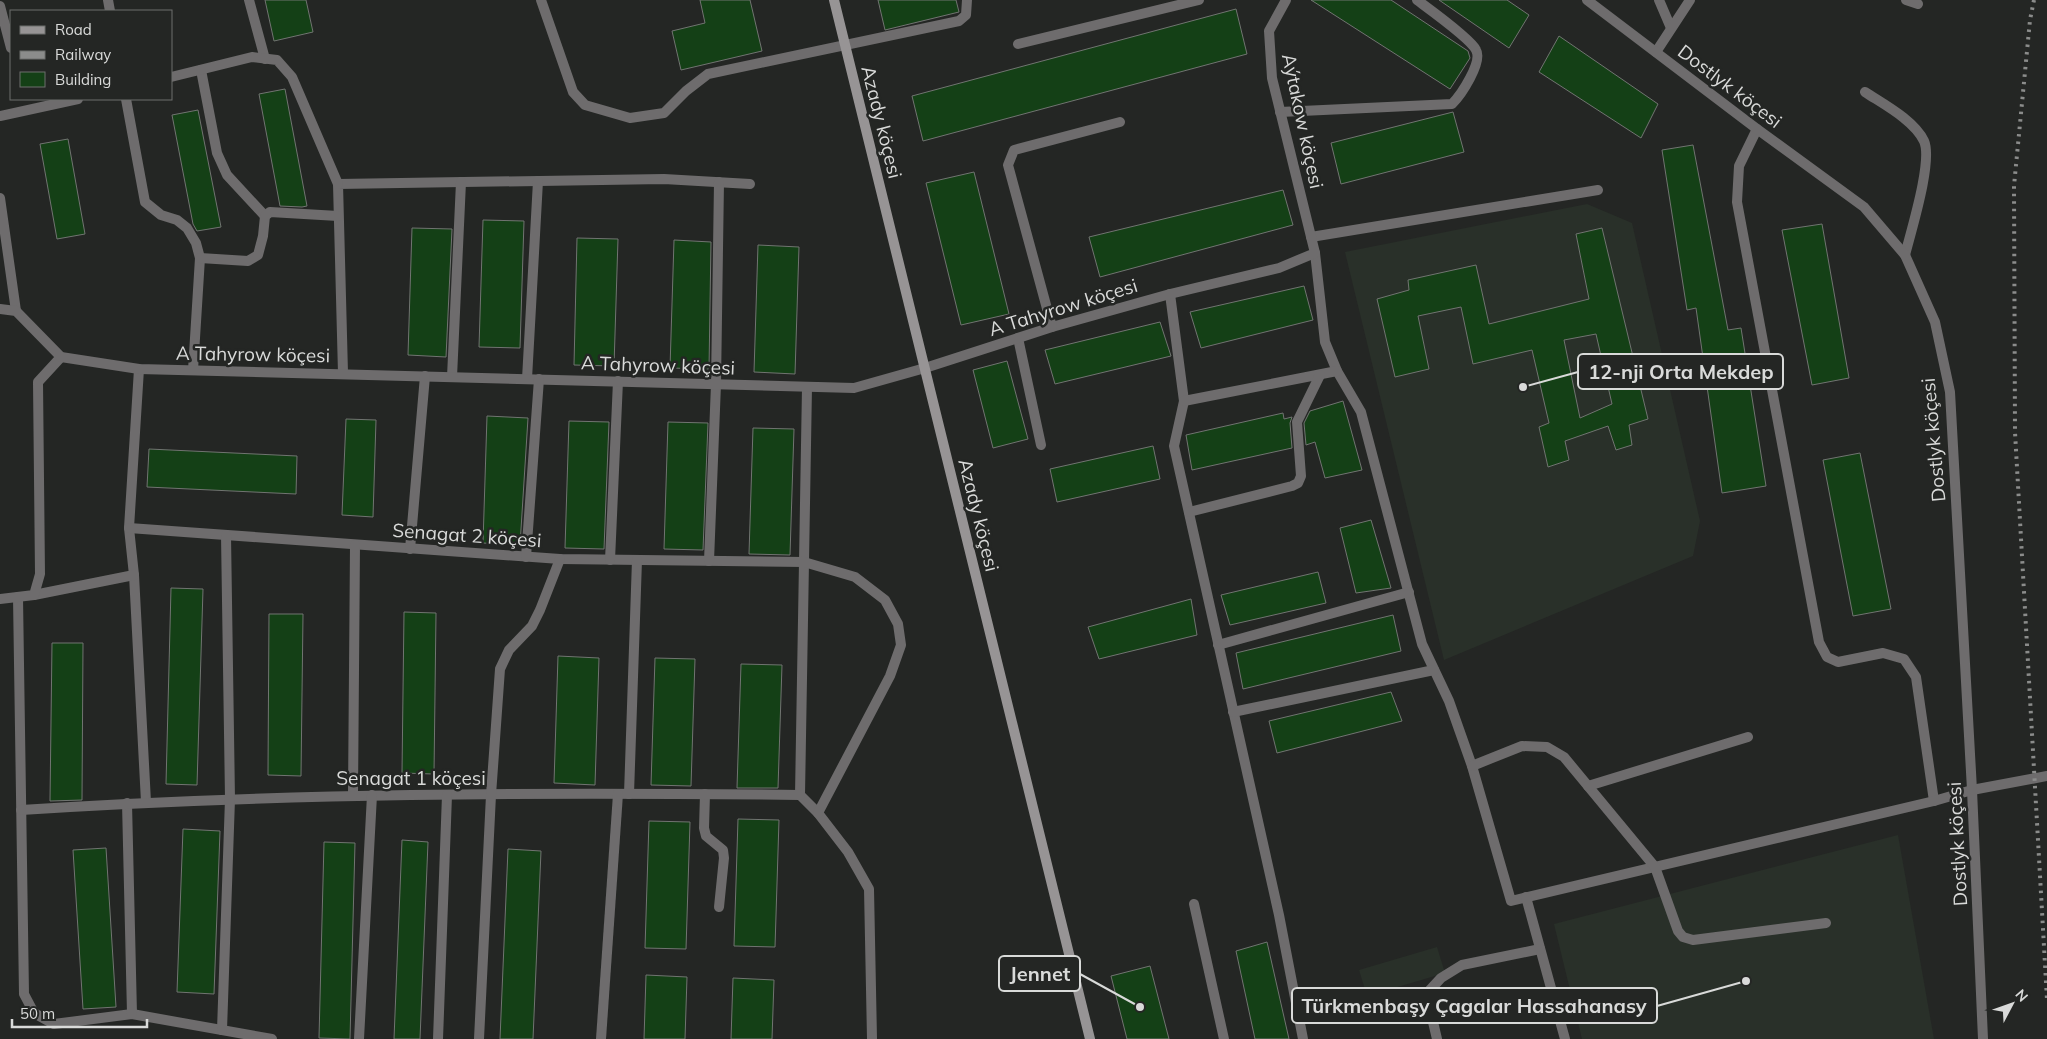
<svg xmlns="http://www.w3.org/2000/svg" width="2047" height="1039" font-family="Mulish,sans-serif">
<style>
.built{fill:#293029}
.building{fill:#144016;stroke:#717471;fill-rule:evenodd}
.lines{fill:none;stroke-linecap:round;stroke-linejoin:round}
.lane{stroke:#6e6c6d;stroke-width:10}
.street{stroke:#6e6c6d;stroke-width:10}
.secondary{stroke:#979495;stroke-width:10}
.rail{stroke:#8b8c8b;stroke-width:4;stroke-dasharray:2.5 5;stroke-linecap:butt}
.labels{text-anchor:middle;stroke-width:5;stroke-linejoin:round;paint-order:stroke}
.street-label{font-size:19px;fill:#d9dad9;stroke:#242624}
.leader{fill:none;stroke:#d9dad9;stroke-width:2}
.callout-dot{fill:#d9dad9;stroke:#242624;stroke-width:2}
.callout{fill:#242624;stroke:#d9dad9;stroke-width:2}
.callout-label{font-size:20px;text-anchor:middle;font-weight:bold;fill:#d9dad9}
</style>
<rect width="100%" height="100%" fill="#242624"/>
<!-- built -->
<g class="built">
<polygon points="1587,204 1632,223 1700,521 1693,556 1444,660 1345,252"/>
<polygon points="1898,835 1934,1039 1582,1039 1554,924"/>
<polygon points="1437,947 1445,973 1367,996 1359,970"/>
</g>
<!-- building -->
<g class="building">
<polygon points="265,0 306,0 313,32 274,41"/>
<polygon points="700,0 750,0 762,51 681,70 672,31 705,23"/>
<polygon points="878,0 956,0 959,12 885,30"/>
<polygon points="1311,0 1391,0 1468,51 1470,58 1450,89"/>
<polygon points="1439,0 1507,0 1529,15 1509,48"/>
<polygon points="1236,9 1247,54 923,141 912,96"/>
<polygon points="1559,36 1658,104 1641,138 1539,72"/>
<polygon points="285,89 307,206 302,207 280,206 259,94"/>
<polygon points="198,110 221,227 197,231 193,224 172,115"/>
<polygon points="1453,112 1464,152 1341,184 1331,143"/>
<polygon points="68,139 85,234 57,239 40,144"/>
<polygon points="1693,145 1728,330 1741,328 1766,486 1722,493 1696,308 1687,310 1662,150"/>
<polygon points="974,172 1009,314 961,325 926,183"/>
<polygon points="1283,190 1293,225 1100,277 1089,237"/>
<polygon points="483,220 524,221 520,348 479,347"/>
<polygon points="1822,224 1849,378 1812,385 1782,230"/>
<polygon points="412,228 452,229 446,357 408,355"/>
<path d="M1602,228L1648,419L1629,425L1632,445L1616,450L1608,426L1565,441L1569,460L1548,467L1539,427L1549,423L1532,350L1473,364L1461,307L1418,316L1429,369L1395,377L1377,299L1409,290L1408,280L1476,265L1489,324L1589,299L1576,234ZM1596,334L1612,404L1580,418L1564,340Z"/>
<polygon points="577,238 618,239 614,366 574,365"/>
<polygon points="674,240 711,242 709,369 670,368"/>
<polygon points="758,245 799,247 795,374 754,372"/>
<polygon points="1304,286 1313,320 1201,348 1190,312"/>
<polygon points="1160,322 1171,356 1055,384 1045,350"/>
<polygon points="1007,361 1028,439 993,448 973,370"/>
<polygon points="1343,401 1362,470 1325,478 1315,442 1306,445 1304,423 1310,411"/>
<polygon points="1283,413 1284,419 1292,417 1290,423 1292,448 1192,470 1186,435"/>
<polygon points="487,416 528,418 520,545 483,543"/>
<polygon points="346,419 376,420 373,517 342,515"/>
<polygon points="569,421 609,422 604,549 565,548"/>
<polygon points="668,422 708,423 703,550 664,549"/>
<polygon points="753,428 794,429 790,555 749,554"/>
<polygon points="1153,446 1160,479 1057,502 1050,469"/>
<polygon points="149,449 297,456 296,494 147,487"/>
<polygon points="1860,453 1891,609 1853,616 1823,460"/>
<polygon points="1371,520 1391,588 1356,593 1340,528"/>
<polygon points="1318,572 1326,603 1230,625 1221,595"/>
<polygon points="171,588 203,589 197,785 166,784"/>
<polygon points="1191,599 1197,635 1099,659 1088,627"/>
<polygon points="404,612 436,613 434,774 402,773"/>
<polygon points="269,614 303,614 301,776 268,775"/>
<polygon points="1393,615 1401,651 1243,689 1236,653"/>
<polygon points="52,643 83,643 82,800 50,801"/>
<polygon points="558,656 599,658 595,785 554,783"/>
<polygon points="655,658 695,659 691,786 651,785"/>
<polygon points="741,664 782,665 778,788 737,788"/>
<polygon points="1391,692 1402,721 1277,753 1269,721"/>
<polygon points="738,819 779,820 775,947 734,946"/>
<polygon points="649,821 690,822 686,949 645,948"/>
<polygon points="183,829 220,831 214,994 177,992"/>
<polygon points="402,840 428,842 420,1039 394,1039"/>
<polygon points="324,842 355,843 350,1039 319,1038"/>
<polygon points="106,848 116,1007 83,1009 73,850"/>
<polygon points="508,849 541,851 533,1039 500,1039"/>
<polygon points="1267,942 1289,1039 1255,1039 1236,951"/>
<polygon points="1150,966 1169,1039 1127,1039 1111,976"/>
<polygon points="646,975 687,977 685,1039 644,1039"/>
<polygon points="733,978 774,980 772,1039 731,1039"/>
</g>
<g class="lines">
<!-- lane -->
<g class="lane">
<polyline points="541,0 573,92 585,105 630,118 664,113 686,91 708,74 959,21 966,15 967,0"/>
<polyline points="1659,0 1671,28"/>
<polyline points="1906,0 1918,4"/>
<polyline points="1656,52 1690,0"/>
<path d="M1865,92C1883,104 1914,120 1924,141C1933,161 1911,231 1905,255"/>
<polyline points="1757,129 1739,166 1737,202 1819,642 1827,657 1838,662 1883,653 1904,659 1916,677 1934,801"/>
<polyline points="0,198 16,311"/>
<polyline points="1315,253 1325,342 1337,371 1361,412 1422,644 1449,701 1472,766 1511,901 1934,801 1972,790 2047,776"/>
<polyline points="1170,294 1184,401 1174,446 1279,915 1303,1039"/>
<polyline points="1018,338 1041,445"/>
<polyline points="139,369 129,528 134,575 146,802"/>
<polyline points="343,373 338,184 664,179 750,184"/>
<polyline points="452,377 461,182"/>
<polyline points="527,379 538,181"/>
<polyline points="807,387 800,795 818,813 848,852 869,889 872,1039"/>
<polyline points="1184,401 1337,371"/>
<polyline points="1189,512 1292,486 1298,483 1301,476 1297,422 1320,375"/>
<polyline points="129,528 560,559 804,562 855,577 885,600 898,624 901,645 890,676 818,813"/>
<polyline points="610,560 618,381"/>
<polyline points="709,561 716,384 719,182"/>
<polyline points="34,595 134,575"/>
<polyline points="18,597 24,994 34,1013 54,1024 132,1014 272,1039"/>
<polyline points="0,599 34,595 40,574 38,382 61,357"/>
<polyline points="1218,645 1409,592"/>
<polyline points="1233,712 1434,670"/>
<polyline points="1472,766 1522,746 1547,747 1564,757 1655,867 1678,931 1683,937 1693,940 1826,923"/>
<polyline points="1588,786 1748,737"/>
<polyline points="629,794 637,560"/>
<polyline points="705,794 704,828 706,836 723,850 724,858 719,907"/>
<polyline points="353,795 355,545"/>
<polyline points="127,803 132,1014"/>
<path d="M21,810C281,793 541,792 800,795"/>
<polyline points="1526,897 1565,1039"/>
<polyline points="1194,904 1224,1039"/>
<polyline points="222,1030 230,799 226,535"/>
<polyline points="359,1039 372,795"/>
<polyline points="438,1039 447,795"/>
<polyline points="479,1039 491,795 500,669 509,650 532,626 540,610 560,559"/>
<polyline points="601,1039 618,794"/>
<polyline points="1437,1039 1429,1005 1429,991 1441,978 1462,965 1540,949"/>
</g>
<!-- street -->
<g class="street">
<polyline points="108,0 110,11"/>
<polyline points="249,0 265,59"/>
<polyline points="1587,0 1757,129 1864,207 1905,255 1935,322 1950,392 1972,790 1983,1039"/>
<polyline points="0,6 11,48"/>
<polyline points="1018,44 1199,0"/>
<polyline points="201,70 217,153 227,175 265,216"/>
<polyline points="171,77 252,57 277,60 292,77 338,184"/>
<polyline points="126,99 145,202 161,215 177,220 187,228 196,243 200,258 193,370"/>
<path d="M1280,112L1452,104C1461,95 1483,62 1476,50C1471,39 1429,9 1417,0"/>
<polyline points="0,116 78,99"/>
<polyline points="1311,237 1598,190"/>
<polyline points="200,258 248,261 258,255 263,236 265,216 270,212 338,216"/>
<polyline points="0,309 16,311 61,357 139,369 854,388 925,368 1052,327 1170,294 1279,268 1315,253 1272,78 1269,31 1286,0"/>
<polyline points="1052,327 1008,165 1014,150 1120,122"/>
<polyline points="410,549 425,376"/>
<polyline points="526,557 539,379"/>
</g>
<!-- secondary -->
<polyline class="secondary" points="834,0 1090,1039"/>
<!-- rail -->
<polyline class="rail" points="2034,0 2030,20 2014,186 2015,432 2047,1000"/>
</g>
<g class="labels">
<!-- street labels -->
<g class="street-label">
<text transform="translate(1730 86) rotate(37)" y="7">Dostlyk köçesi</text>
<text transform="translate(1303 121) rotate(78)" y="7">Aýtakow köçesi</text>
<text transform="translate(882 122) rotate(76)" y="7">Azady köçesi</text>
<text transform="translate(1063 307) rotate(-17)" y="7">A Tahyrow köçesi</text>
<text transform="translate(253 354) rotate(1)" y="7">A Tahyrow köçesi</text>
<text transform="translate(658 365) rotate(2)" y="7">A Tahyrow köçesi</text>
<text transform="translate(1933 440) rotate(-95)" y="7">Dostlyk köçesi</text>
<text transform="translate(979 515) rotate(76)" y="7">Azady köçesi</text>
<text transform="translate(467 535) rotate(4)" y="7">Senagat 2 köçesi</text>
<text x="411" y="785">Senagat 1 köçesi</text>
<text transform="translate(1957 844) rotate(-93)" y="7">Dostlyk köçesi</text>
</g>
</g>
<!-- callouts -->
<path class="leader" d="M1523 387L1578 372M1140 1007L1080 974M1746 981L1657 1006"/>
<g class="callout-dot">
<circle cx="1523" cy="387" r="5"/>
<circle cx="1140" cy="1007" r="5"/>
<circle cx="1746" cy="981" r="5"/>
</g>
<g class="callout">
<rect x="1578" y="354" width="205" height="35" rx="5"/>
<rect x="999" y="956" width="81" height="35" rx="5"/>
<rect x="1292" y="988" width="365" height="35" rx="5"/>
</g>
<g class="callout-label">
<text x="1681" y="379">12-nji Orta Mekdep</text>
<text x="1040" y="981">Jennet</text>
<text x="1474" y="1013">Türkmenbaşy Çagalar Hassahanasy</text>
</g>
<!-- legend -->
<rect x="10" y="10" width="162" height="90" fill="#242624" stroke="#6c6e6c"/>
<rect x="20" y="26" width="25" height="8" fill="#979495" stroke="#6c6e6c"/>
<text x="55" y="35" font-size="15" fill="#d9dad9">Road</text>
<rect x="20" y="51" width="25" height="8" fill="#8b8c8b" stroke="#6c6e6c"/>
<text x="55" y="60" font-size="15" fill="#d9dad9">Railway</text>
<rect x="20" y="72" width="25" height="15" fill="#144016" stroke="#6c6e6c"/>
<text x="55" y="85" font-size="15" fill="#d9dad9">Building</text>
<!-- north arrow -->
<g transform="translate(2012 1004) rotate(49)" stroke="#242624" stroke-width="4" paint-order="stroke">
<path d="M0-4L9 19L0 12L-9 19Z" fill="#d9dad9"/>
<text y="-8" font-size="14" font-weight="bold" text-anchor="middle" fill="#d9dad9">N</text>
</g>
<!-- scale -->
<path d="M12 1019v8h135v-8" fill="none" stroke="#d9dad9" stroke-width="2.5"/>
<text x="20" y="1019" font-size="15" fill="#d9dad9" stroke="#242624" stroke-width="4" paint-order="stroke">50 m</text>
</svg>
